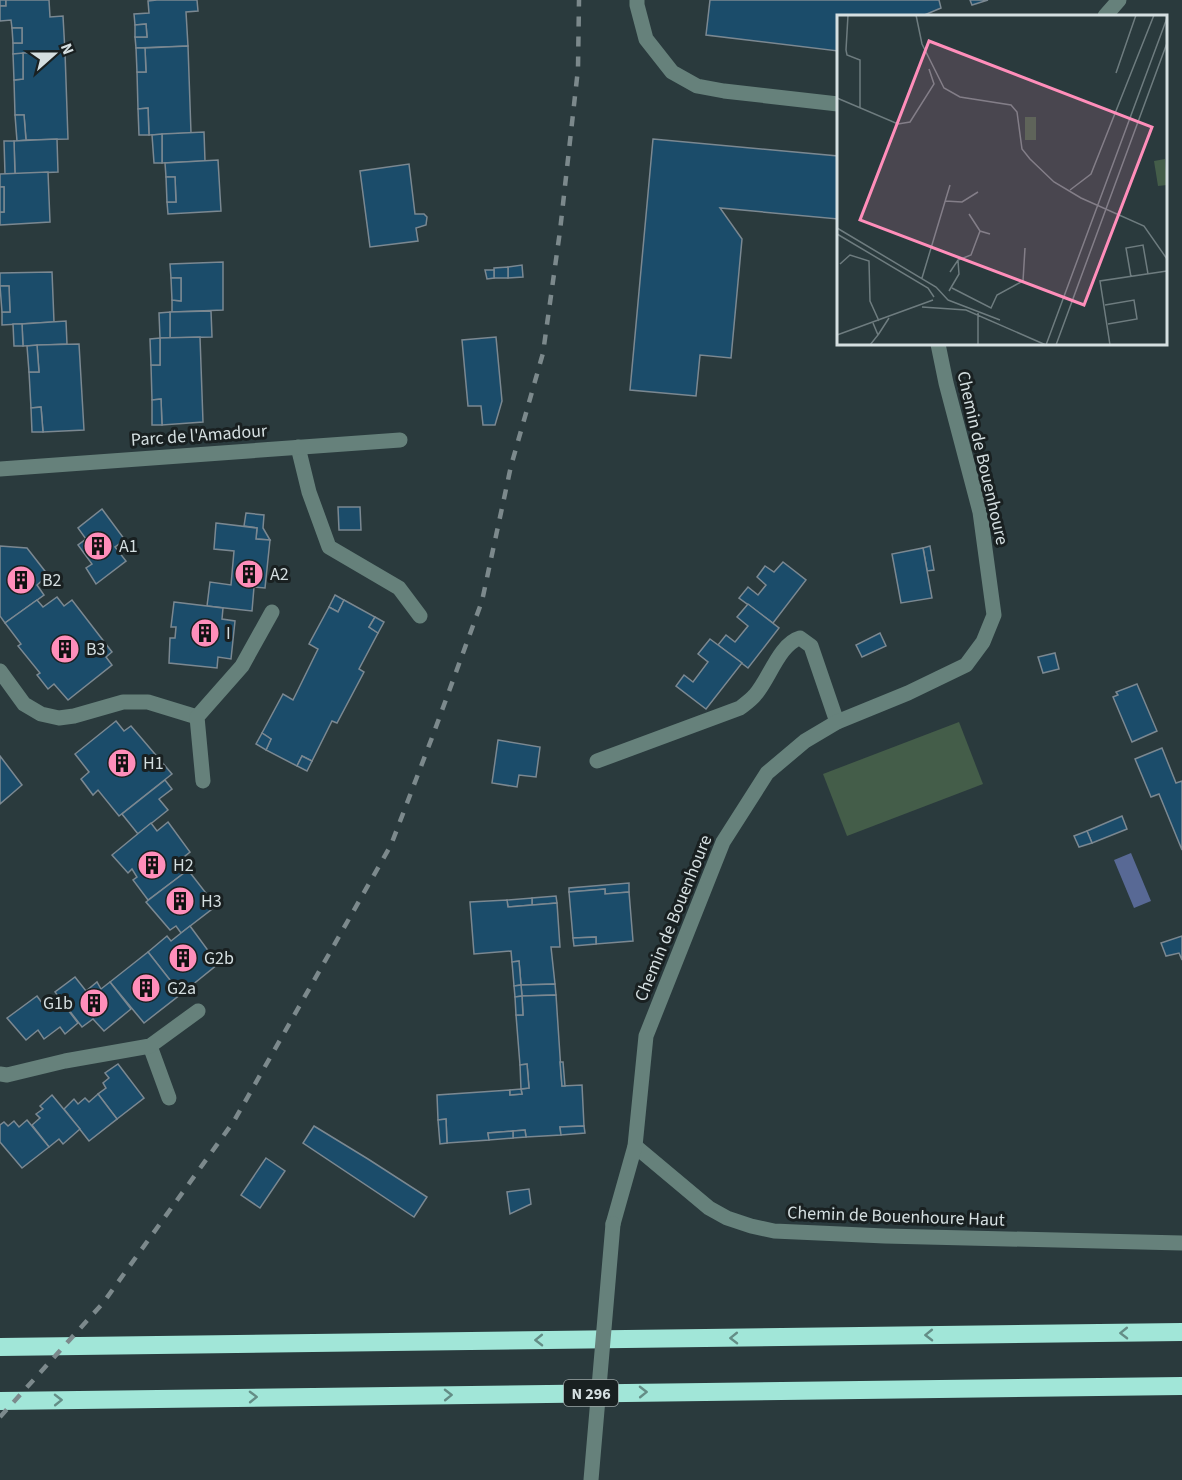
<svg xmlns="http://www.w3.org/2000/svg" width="1182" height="1480" font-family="'Source Sans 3',sans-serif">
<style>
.green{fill:#445d49}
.water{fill:#586995}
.building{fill:#1b4c6a;stroke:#7b8891;stroke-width:1.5}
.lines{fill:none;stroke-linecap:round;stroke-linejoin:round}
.minor{stroke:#66817b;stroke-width:15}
.highway{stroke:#a1e6d8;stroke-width:18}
.rail{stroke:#7c898c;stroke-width:4.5;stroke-dasharray:10 10;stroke-linecap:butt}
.minor-bridge{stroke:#66817b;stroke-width:15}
.oneway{stroke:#648d86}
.labels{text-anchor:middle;stroke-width:6;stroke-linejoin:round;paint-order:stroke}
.shield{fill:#192021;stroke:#9da6a7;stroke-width:1.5}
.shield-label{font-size:16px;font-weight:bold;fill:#d5dfe1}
.street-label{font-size:18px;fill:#d5dfe1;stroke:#192021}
.poi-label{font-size:18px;fill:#d5dfe1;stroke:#192021;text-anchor:start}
.inset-road{fill:none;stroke:#6e7c7f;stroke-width:1.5}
.view{fill:#ff8eba;fill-opacity:0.15;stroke:#ff8eba;stroke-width:3}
.inset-edge{fill:none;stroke:#d5dfe1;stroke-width:3}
</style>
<rect width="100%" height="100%" fill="#2a3a3d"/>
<!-- green -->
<polygon class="green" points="959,722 983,784 847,836 823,774"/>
<!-- water -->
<polygon class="water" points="1131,853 1151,901 1134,908 1114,860"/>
<!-- building -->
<g class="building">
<rect x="0" y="0" width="6" height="6"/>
<polygon points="6,0 49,0 50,17 63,16 65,52 13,54 13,43 22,43 22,28 12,28 11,20 0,21 0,6 6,6"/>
<polygon points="157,0 197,0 198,11 186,12 188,46 136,48 135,37 147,37 146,24 135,25 134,14 149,13 148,1"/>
<polygon points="710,0 939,0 941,8 922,16 838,16 838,51 706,35"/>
<polygon points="970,0 988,0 972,5"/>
<polygon points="146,24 147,37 135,37 135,25"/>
<polygon points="12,28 22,28 22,43 13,43"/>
<polygon points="188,46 191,133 149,135 148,108 138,109 137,72 146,72 145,48"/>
<polygon points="136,48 145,48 146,72 137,72"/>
<polygon points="65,52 68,139 26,140 24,115 15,115 14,80 23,79 23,53"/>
<polygon points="23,53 23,79 14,80 13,54"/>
<polygon points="148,108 149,135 139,135 138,109"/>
<polygon points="15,115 24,115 26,140 17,141"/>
<polygon points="204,132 205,161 162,163 162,134"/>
<polygon points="162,134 162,163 154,163 152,135"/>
<polygon points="57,139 58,172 15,174 14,141"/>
<polygon points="653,139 838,156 838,219 720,208 742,239 731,358 700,355 696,396 630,390"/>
<polygon points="4,141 14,141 15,174 5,174"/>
<polygon points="218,160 221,211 168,214 167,202 176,202 175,177 166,177 165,163"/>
<polygon points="409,164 415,214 424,214 427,217 426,225 416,228 418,241 370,247 360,171"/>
<polygon points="48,172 50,222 0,225 0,212 4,212 4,187 0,187 0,174"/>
<polygon points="166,177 175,177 176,202 167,202"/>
<rect x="0" y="187" width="4" height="25"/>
<polygon points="223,262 223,310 172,312 172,300 181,301 181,278 171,278 170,264"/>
<polygon points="522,265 523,277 508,278 508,267"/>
<polygon points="508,267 508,278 494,278 494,268"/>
<polygon points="485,270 494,270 494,278 487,279"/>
<polygon points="52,272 54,322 2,325 2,312 10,312 9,286 0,286 0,273"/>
<polygon points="171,278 181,278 181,301 172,300"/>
<polygon points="0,286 9,286 10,312 2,312"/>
<polygon points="211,311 212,337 170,338 170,312"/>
<polygon points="170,312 170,338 160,338 159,313"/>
<polygon points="66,321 67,344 23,346 22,324"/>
<polygon points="13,324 22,324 23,346 14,346"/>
<polygon points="200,337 203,422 162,425 161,399 152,400 151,365 160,365 160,338"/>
<polygon points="496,337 502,401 495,425 483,425 481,406 468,406 462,340"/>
<polygon points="160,338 160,365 151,365 150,339"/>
<polygon points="79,344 84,430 43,432 41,407 31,408 29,372 39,372 37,345"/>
<polygon points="37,345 39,372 29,372 27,346"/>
<polygon points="161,399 162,425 152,425 152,400"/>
<polygon points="41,407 43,432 32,432 31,408"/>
<polygon points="338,507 360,507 361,530 339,530"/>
<polygon points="102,509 125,540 115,547 126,561 96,584 86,568 92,564 78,545 86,539 78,528"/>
<polygon points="246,513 264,515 263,528 270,540 256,539 257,528 244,526"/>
<polygon points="216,523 257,528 256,539 270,540 265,588 254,587 252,611 207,606 210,582 231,585 234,551 214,549"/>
<polygon points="0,546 27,548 48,575 37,585 44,595 5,623 0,616"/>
<polygon points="930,546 934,570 927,571 923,548"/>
<polygon points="923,548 932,598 901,603 892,554"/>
<polygon points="783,562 806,580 773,623 739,598 748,587 758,595 766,585 757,577 765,566 774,572"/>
<polygon points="335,595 344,600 338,612 329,607"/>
<polygon points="57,597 64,606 72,600 112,652 106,657 112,665 68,700 54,684 48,689 37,675 40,673 18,646 21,644 5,623 37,600 43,607"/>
<polygon points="344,600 375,617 369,627 378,633 359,669 364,672 337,723 332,721 312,761 302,756 297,766 266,750 271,739 262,733 283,694 293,700 318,649 309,644 329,607 338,612"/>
<polygon points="174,602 223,608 222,619 235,621 231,659 218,657 217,668 169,663 170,638 175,638 176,627 171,627"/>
<polygon points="748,604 779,628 748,668 718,645 726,635 735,642 748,626 737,617"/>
<polygon points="375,617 384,622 378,633 369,627"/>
<polygon points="880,633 886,646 862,657 856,645"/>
<polygon points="710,639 742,663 706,709 676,686 684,675 693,682 708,662 698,654"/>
<polygon points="1055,653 1059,669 1043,673 1038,657"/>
<polygon points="1137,684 1157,731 1132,742 1113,697 1118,695 1116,692"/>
<polygon points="116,721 124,731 131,726 172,774 119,816 98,790 93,795 81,779 89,772 75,754"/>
<polygon points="262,733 271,739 266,750 256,744"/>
<polygon points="498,740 540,747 536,777 519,775 517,787 492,783"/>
<polygon points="1162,748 1176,783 1182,781 1182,850 1159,794 1151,797 1135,759"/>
<polygon points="0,756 22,785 0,804"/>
<polygon points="302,756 312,761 307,771 297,766"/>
<polygon points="165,780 172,789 159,799 168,810 138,834 122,814"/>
<polygon points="1122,816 1127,829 1092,843 1087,831"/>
<polygon points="168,822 190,852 180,860 188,870 148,900 133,880 137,877 132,869 128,873 112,855 151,823 157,831"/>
<polygon points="1087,831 1092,843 1079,847 1074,836"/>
<polygon points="188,870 216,906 181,933 176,926 170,930 146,902"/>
<polygon points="629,883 629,892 605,894 605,889 569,892 569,888"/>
<polygon points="605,889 605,894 629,892 633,941 596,944 596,937 573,938 569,892"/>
<polygon points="556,896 557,903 532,905 532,898"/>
<polygon points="532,898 532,905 508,907 507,900"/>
<polygon points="507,900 508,907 557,903 560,947 551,947 555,984 521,985 519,961 512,962 511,951 474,954 470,902"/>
<polygon points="190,926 218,964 181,994 148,952 167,936 171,941"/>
<polygon points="1182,936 1182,960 1179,953 1166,956 1161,943"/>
<polygon points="596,937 596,944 574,946 573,938"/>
<polygon points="148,952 181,994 144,1023 110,982"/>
<polygon points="519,961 521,985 514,986 512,962"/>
<polygon points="75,977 86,991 97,982 101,989 110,982 131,1009 104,1031 93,1019 82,1027 55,992"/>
<polygon points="555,984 556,995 522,996 521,985"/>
<polygon points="521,985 522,996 515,997 514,986"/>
<polygon points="556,995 562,1086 582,1085 584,1126 560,1127 561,1135 526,1137 525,1130 513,1131 488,1133 489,1140 447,1143 446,1119 438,1120 437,1095 510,1090 510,1095 522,1094 521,1089 529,1088 527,1064 520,1065 516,1015 523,1015 522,996"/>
<polygon points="37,996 45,1007 58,997 78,1023 65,1034 60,1027 44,1039 38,1030 26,1040 7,1018"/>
<polygon points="522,996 523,1015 516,1015 515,997"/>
<polygon points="560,1062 563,1062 565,1086 562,1086"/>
<polygon points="118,1064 144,1098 117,1119 98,1094 106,1088 103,1083 109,1078 105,1073"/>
<polygon points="527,1064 529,1088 521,1089 520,1065"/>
<polygon points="521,1089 522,1094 510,1095 510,1090"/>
<polygon points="98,1094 117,1119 89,1141 64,1109 74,1099 78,1104 85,1098 89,1102"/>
<polygon points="52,1095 80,1129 63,1144 59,1139 49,1147 32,1125 40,1118 36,1114 43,1109 40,1106"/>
<polygon points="446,1119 447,1143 440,1144 438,1120"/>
<polygon points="27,1120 49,1147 22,1168 0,1142 0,1125 4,1122 8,1126 14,1121 19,1127"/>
<polygon points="314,1126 368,1159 427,1197 414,1217 303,1143"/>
<polygon points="584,1126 585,1133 561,1135 560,1127"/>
<polygon points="525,1130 526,1137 513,1138 513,1131"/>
<polygon points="513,1131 513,1138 489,1140 488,1133"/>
<polygon points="266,1158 285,1171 260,1208 241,1195"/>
<polygon points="529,1189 531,1204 510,1214 507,1192"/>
</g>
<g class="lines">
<!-- minor -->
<g class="minor">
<polyline points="637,0 637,5 646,39 672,72 697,86 724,91 838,104"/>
<polyline points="1105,16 1119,0"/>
<polyline points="298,447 309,492 329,547 399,588 420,616"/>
<polyline points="0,469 400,440"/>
<polyline points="0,671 24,704 41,714 59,718 74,716 123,702 148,702 197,717"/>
<path d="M597,761L740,708C745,704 751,700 755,695C769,680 779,644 800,638L811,646L837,722"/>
<polyline points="203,781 197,717 242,666 272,612"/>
<polyline points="150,1046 169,1098"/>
<polyline points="0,1074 7,1075 65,1061 150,1046 198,1011"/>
<polyline points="635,1146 709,1208 727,1218 751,1226 774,1231 885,1236 1182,1243"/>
<polyline points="613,1224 635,1146 646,1036 723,842 767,773 805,741 837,722 908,693 966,665 983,642 994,615 980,512 946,383 938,344"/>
</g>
<!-- highway -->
<g class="highway">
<polyline points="0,1347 1182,1332"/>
<polyline points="0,1401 1182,1386"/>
</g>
<!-- rail -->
<polyline class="rail" points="0,1417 103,1303 234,1121 391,845 433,735 482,601 511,466 543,353 560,231 578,69 579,0"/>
<!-- minor-bridge -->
<polyline class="minor-bridge" points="591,1480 613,1224"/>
</g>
<!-- one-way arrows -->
<defs><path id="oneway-chevron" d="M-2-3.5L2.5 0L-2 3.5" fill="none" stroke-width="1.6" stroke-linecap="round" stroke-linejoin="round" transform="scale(1.5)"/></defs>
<g class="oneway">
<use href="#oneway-chevron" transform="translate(1124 1333) rotate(179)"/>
<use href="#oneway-chevron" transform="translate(929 1335) rotate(179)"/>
<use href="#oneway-chevron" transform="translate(734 1338) rotate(179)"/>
<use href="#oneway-chevron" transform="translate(539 1340) rotate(179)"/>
<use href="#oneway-chevron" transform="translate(643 1392) rotate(-1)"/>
<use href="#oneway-chevron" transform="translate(448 1395) rotate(-1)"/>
<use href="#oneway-chevron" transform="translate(253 1397) rotate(-1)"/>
<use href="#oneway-chevron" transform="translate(58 1400) rotate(-1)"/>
</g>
<!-- icons -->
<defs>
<g id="building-disc" transform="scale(1.5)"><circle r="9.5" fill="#ff8eba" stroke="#192021"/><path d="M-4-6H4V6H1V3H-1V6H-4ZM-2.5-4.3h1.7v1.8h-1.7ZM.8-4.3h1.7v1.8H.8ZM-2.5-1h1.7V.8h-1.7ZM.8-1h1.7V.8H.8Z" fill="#111"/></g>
</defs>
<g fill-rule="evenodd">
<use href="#building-disc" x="98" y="546"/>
<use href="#building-disc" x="249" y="574"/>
<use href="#building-disc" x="21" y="580"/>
<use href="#building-disc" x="205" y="633"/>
<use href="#building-disc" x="65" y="649"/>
<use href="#building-disc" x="122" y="763"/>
<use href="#building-disc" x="152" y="865"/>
<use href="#building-disc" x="180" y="901"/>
<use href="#building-disc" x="183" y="958"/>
<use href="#building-disc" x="146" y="988"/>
<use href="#building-disc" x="94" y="1003"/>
</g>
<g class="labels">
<!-- shield labels -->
<rect class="shield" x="564" y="1380" width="54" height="26" rx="4.5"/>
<g class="shield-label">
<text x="591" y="1399">N 296</text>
</g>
<!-- street labels -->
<g class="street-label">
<text transform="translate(199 435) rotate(-4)" y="6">Parc de l'Amadour</text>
<text transform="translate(983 458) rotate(77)" y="6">Chemin de Bouenhoure</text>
<text transform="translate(673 918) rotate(-68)" y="6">Chemin de Bouenhoure</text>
<text transform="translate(896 1216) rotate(2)" y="6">Chemin de Bouenhoure Haut</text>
</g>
<!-- poi labels -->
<g class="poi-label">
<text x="119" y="552">A1</text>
<text x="270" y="580">A2</text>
<text x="42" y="586">B2</text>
<text x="226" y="639">I</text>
<text x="86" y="655">B3</text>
<text x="143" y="769">H1</text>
<text x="173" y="871">H2</text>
<text x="201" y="907">H3</text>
<text x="204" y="964">G2b</text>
<text x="167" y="994">G2a</text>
<text x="73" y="1009" text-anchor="end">G1b</text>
</g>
</g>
<!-- overview -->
<g transform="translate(837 15)">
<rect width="330" height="330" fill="#2a3a3d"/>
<path d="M188,102H199V125H188ZM328,144L330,170L321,171L317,146Z" fill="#445d49"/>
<path class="inset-road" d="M11,0L9,35L10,40L23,45V93M79,0L85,29L107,73L123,82L174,90L180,97L185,134L193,144L217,167L244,183L307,211L330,244M279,58L299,0M0,83L61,109L73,107L97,69L92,54M233,175L254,159L317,0M108,186L125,187L141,177M132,199L143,216L153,219M0,213L99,272L111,285M0,219L91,273L97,282M3,249L13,240L32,246L33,286L42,306M113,257L121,245L134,240L143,216M294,262L289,233L306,230L311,259M85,263L113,170M115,273L154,293L160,280L186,266L188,233M112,276L122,259L121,246M111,285L163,305M268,290L297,285L300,304L271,309M85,292L129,295L209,330M0,320L96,285M41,320L52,303M33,330L41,320L36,308M141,330V298M209,330L330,3M219,330L330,28M273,330L263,266L330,256"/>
<path class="view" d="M92,26L315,112L247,290L23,205Z"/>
<rect width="330" height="330" class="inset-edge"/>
</g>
<!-- north arrow -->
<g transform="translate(54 54) rotate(69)" stroke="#192021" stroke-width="4.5" paint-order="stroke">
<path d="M0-4.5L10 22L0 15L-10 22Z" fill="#d5dfe1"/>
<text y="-9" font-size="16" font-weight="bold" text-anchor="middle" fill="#d5dfe1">N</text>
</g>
</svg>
